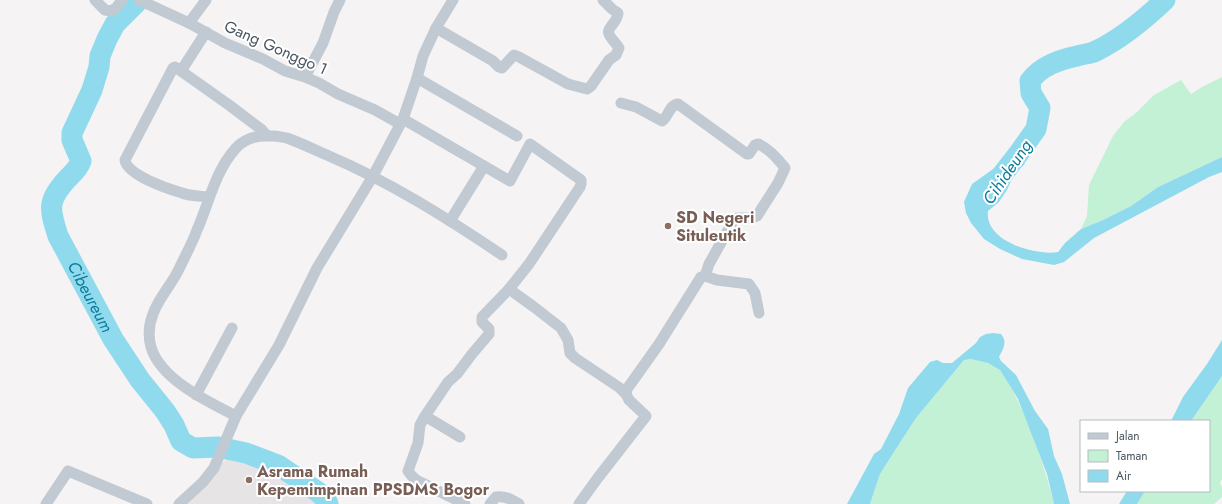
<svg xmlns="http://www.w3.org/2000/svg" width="1222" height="504" font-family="Jost,sans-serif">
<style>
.education{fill:#e6e4e5}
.green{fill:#c3f1d5}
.water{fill:#90daee}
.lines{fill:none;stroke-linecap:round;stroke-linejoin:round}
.river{stroke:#90daee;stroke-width:21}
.minor{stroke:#c1cad2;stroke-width:11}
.education-dot{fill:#8d6e63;stroke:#fff;stroke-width:1.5}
.labels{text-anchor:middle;stroke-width:4;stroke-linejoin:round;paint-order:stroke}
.street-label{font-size:16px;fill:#4a5661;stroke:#fff}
.education-label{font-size:16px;font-weight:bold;fill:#785e54;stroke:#fff;text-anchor:start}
.water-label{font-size:17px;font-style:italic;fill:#0c7c9b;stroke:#fff}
</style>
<rect width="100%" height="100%" fill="#f5f3f3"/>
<!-- education -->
<polygon class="education" points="230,454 269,466 312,493 323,504 187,504"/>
<!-- green -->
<g class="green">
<polygon points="1222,77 1222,157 1158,187 1131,206 1103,220 1081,229 1087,216 1089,185 1113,136 1124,122 1137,112 1154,95 1181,80 1191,94 1202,87"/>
<path d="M971,359C981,360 990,363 999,369C1003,373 1006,379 1009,384C1029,419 1044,465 1054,504H870L880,474L894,452L916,418L964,360Z"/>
<polygon points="1222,376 1222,479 1220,483 1222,487 1222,497 1214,504 1137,504 1145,491 1209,491 1209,421 1191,421"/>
</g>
<!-- water -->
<g class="water">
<path d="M1013,155L1025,164L1015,172L1007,190L999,202L988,211C984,241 1035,256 1058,252L1065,243L1081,229L1103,220L1131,206L1158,187L1222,157V172L1209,177L1094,238L1064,262L1054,265L1022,259L1000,249L984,239L971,223L966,213L964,202L972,184Z"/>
<path d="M993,333L1001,334C1008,342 1003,349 999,357L1001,361L1016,375L1035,411L1048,429L1054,456L1062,474L1070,504H1054L1047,474L1018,399L1007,381L1000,370L988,363L971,359L964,360L916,418L894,452L880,474L870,504H847L874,454L881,449L899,414L908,388L930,362L937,360L943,363H952L976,343L980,337L986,334Z"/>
<polygon points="1222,340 1222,376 1191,421 1171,421 1183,397 1207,364"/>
<polygon points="1127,491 1145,491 1137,504 1119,504"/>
</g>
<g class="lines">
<!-- river -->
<g class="river">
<path id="s1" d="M139,0L115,24L107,39L100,56L99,67L92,90L72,133V140L81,161C78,169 74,172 68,178C47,201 49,208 58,236L113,339L140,380L165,411L174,425L181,441L193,448L218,447L246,453L278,465L318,492L326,499L328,504"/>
<path d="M998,180L1019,153L1036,129L1040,108L1031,93L1030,81C1041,66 1059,60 1077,56C1083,54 1090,54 1096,51C1121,39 1145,19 1165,0"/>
</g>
<!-- minor -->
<g class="minor">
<polyline points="95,0 105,10 111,11 116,8 122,0"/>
<polyline points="139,0 189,23 225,43 263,59 285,71 305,77 319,83 338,94 375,110 400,124"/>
<polyline points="189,23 206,0"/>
<path d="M436,28L493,61L499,67L502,68L514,55L519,57L568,84L587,89L591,86L609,60L616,55L619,48C616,43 611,39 609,34C606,28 618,22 618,13L612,9L603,0"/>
<path d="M206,32L181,71L175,67L173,68L125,160C127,175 168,189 182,193C190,196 200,196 209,197"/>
<polyline points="181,71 229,105 262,130 267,136"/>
<polyline points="305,77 323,43 334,12 340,0"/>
<polyline points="417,78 517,136"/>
<path d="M621,103L636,107L662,121C669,116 669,105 678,104L747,154H749L755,145L758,144C769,148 778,159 785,168L778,183L757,216L752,218H737L732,223L709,264L705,276"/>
<polyline points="403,119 510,181 530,144 581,180 581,184 580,187 529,264 509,289 482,317 482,322 489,329 489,334 472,354 457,374 448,382 425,416 420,425 418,443 408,471 411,475 416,480 465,504"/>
<polyline points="450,221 484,166"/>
<polyline points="509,289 534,307 561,328 568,340 570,353 575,358 620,388 626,394"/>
<polyline points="196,395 232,328"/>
<path d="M236,416C208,402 160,379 151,347C148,336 149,324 153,314C158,299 172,284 179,269C185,256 192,244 197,230C209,203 215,171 236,148C249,134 269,134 287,138C301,143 315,150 329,156C390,182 447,218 502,255"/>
<polyline points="425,416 460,437"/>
<polyline points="46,504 68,471 147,504"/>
<polyline points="179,504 203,482 214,468 236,416 279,345 317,268 373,176 403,119 417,78 423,56 436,28 453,0"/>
<path d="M490,504L496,497C505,496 511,499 519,504"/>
<polyline points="579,504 597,479 646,416 629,400 626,394 627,389 659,344 701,277 705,276 717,280 749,284 755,293 759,313"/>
</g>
</g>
<!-- markers -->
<g class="education-dot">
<circle cx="668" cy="226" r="4"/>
<circle cx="249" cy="480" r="4"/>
</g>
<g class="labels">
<!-- street labels -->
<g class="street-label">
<text transform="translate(276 47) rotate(24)" y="6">Gang Gonggo 1</text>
</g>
<!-- education labels -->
<g class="education-label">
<text x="676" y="223">SD Negeri<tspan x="676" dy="18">Situleutik</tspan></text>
<text x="257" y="477">Asrama Rumah<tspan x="257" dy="18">Kepemimpinan PPSDMS Bogor</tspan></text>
</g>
<!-- water labels -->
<g class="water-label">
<text transform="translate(1007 172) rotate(-56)" y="6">Cihideung</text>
<text dy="6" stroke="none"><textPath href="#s1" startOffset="336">Cibeureum</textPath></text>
</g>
</g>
<!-- legend -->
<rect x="1080" y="420" width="130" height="72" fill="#ffffff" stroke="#b7bbc0"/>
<rect x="1088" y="433" width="20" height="6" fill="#c1cad2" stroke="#b7bbc0"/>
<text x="1116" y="440" font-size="12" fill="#4a5661">Jalan</text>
<rect x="1088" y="450" width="20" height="12" fill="#c3f1d5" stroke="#b7bbc0"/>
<text x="1116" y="460" font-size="12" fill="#4a5661">Taman</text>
<rect x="1088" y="470" width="20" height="12" fill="#90daee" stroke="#b7bbc0"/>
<text x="1116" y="480" font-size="12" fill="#4a5661">Air</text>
</svg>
